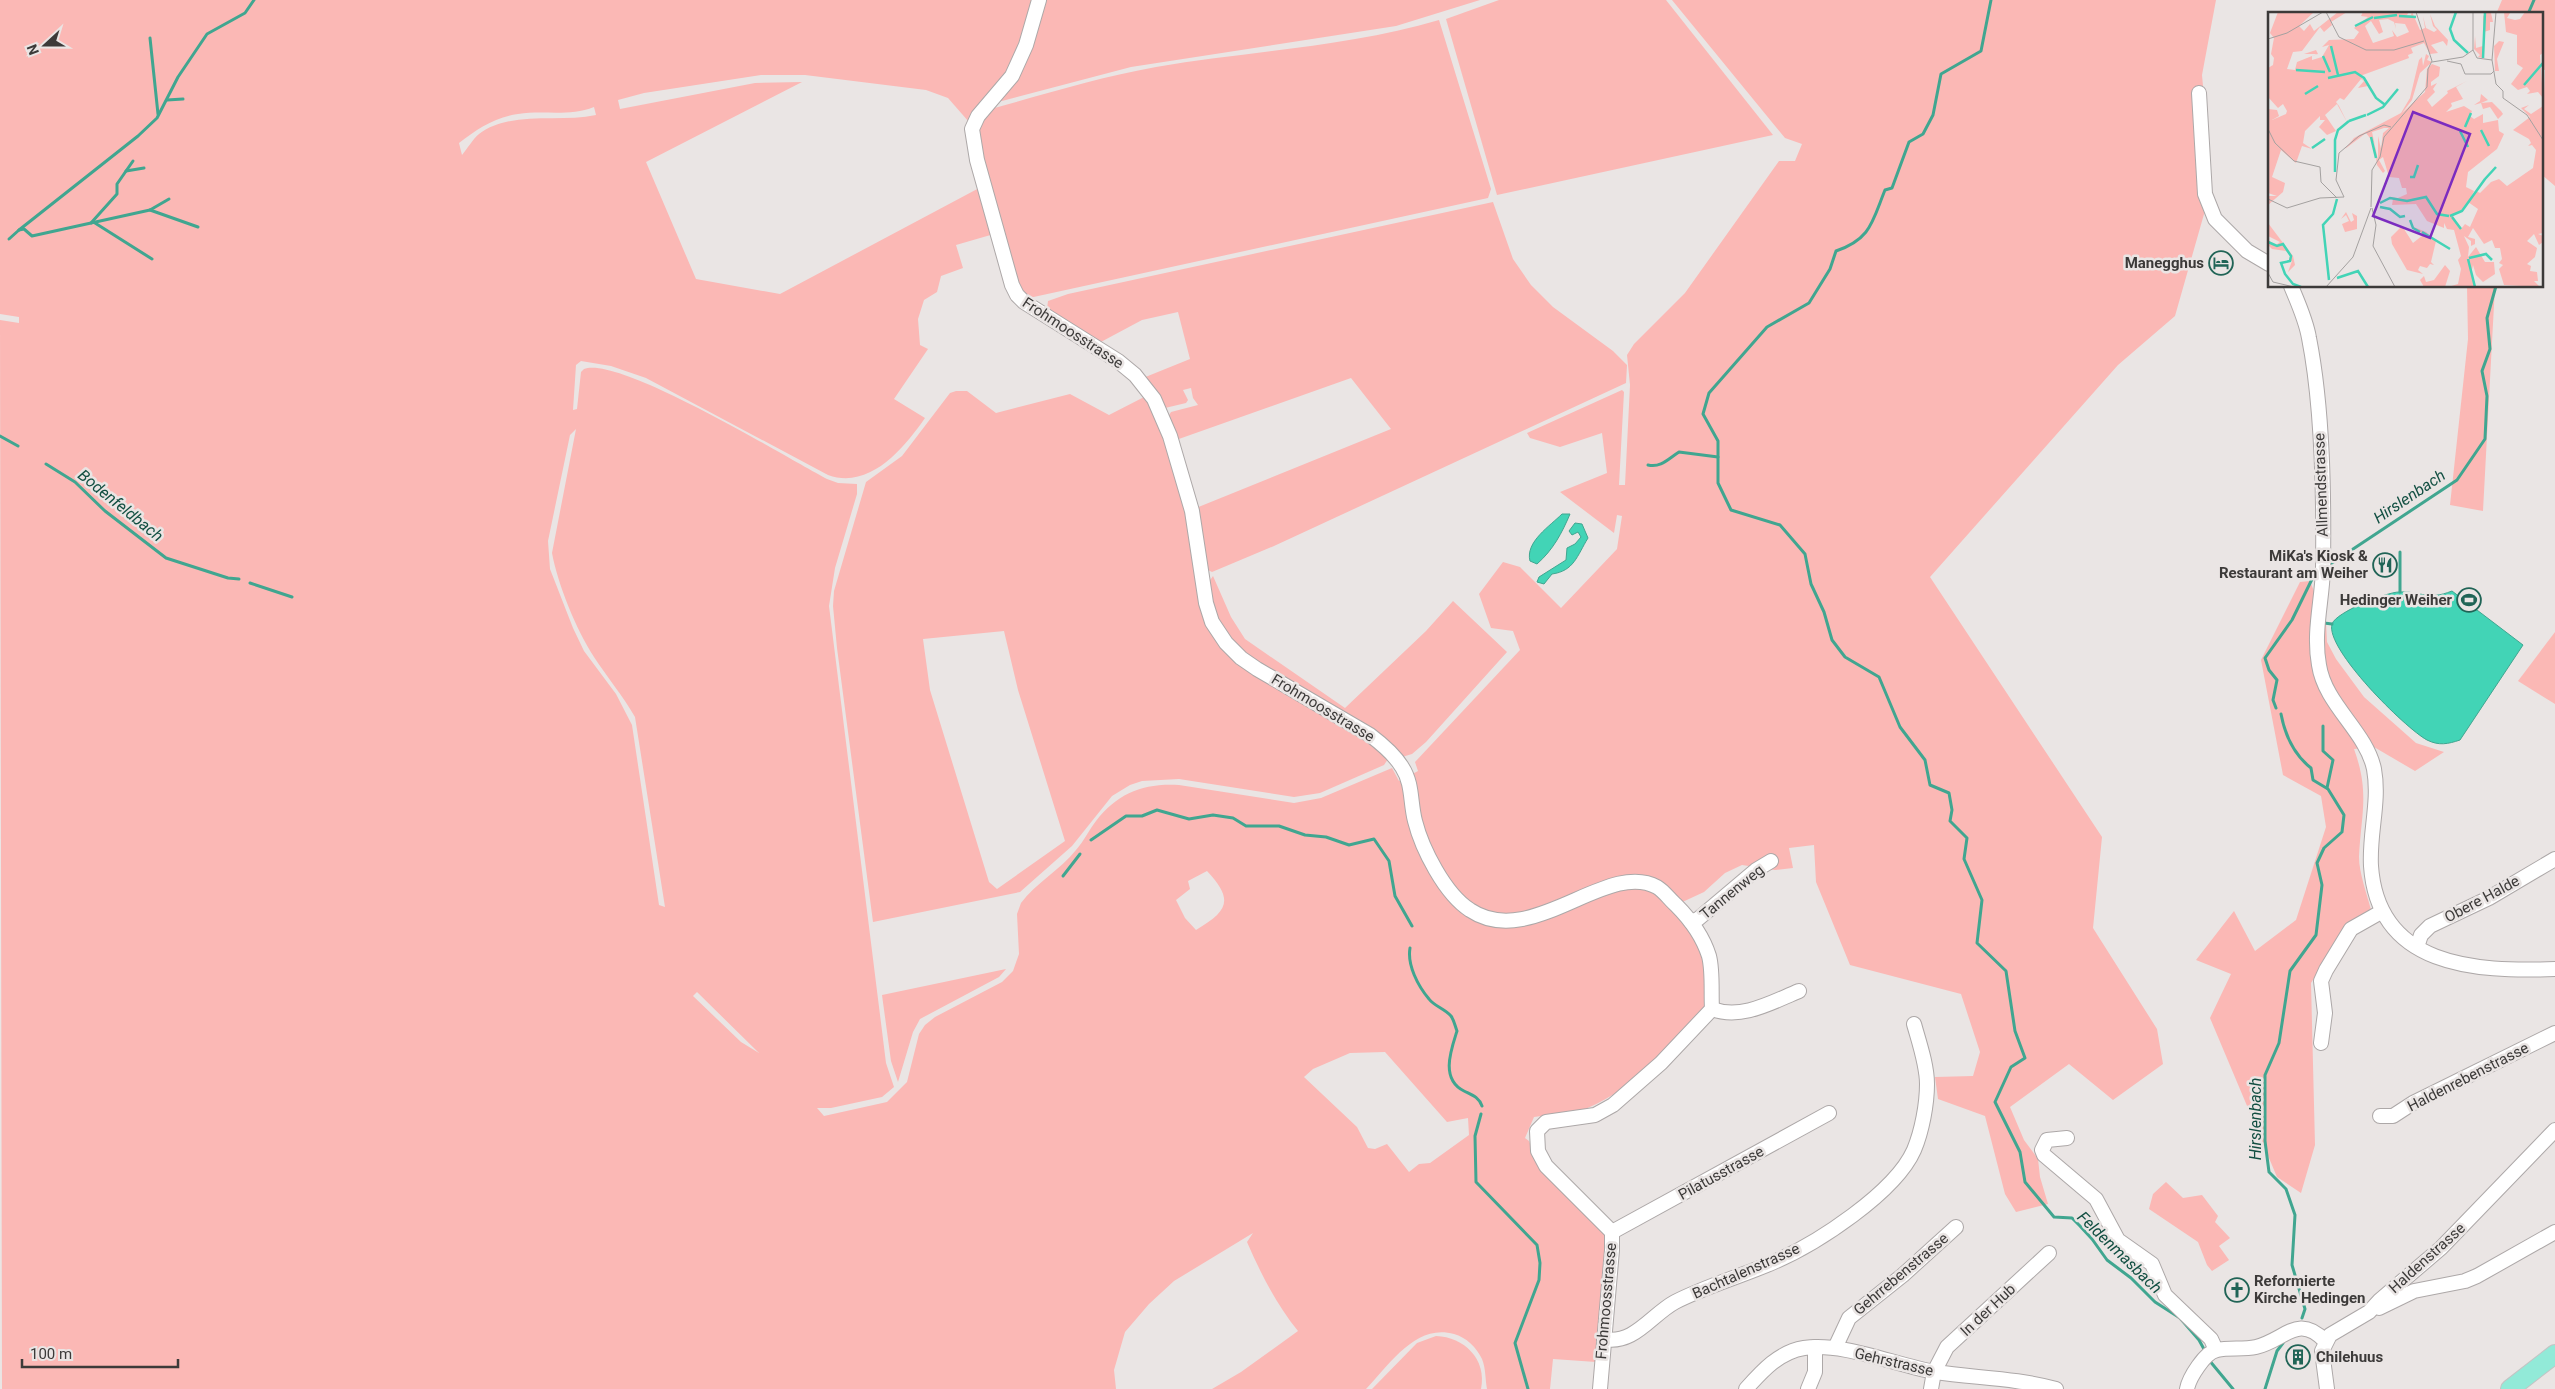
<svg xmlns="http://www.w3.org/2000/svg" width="2555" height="1389" font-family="Roboto,sans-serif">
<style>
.green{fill:#fbb8b5;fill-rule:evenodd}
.water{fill:#42d4b6;stroke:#40a690}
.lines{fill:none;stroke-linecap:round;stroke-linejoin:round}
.stream{stroke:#40a690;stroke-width:3}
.minor-casing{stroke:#ada8a8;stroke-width:16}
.major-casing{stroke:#c4c4c4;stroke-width:20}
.minor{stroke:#fff;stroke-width:14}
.major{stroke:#92ead8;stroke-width:18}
.labels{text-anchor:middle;stroke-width:5;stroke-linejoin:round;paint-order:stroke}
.poi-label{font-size:15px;font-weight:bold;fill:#3c3a39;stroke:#eae5e4;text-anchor:end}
.street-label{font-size:15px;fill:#3c3a39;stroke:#eae5e4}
.water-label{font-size:16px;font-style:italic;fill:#124f42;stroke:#eae5e4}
.inset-river{fill:none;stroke:#42d4b6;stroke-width:2.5}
.inset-road{fill:none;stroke:#a4a1a0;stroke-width:1}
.view{fill:#7b2cbf;fill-opacity:0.15;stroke:#7b2cbf;stroke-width:2.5}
.inset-edge{fill:none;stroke:#3c3a39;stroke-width:2.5}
</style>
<rect width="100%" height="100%" fill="#eae5e4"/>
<!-- green -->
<g class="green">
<path d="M0,0H1480L1396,26L1131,67L1002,101H989L969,122L948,98L926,90L805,75H761L644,93L618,100L620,109L755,83L802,82L646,162L696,279L780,294L981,187L994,234L956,245L963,268L941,276L937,292L924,300L918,319L920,345L928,349L894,399L925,418C904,448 870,490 828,475L646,378L611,366L581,361L576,365L573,410L577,409L581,372L584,369C619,355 787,458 827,479L838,483L857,484V494L835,568L829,606L886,1063L894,1087L882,1097L831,1108H817L824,1116L887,1102L907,1082L919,1034L925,1025L935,1017L1002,982L1013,971L1019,954L1017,914L1021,903C1036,883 1060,870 1076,850C1084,841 1089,830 1096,821C1118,793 1143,783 1179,785L1294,803L1321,798L1392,768L1399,781L1418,771L1415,762L1520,650L1513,631L1491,628L1479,594L1503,562L1520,567L1561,608L1617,549L1622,516L1617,515L1614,533L1560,492L1607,473L1602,433L1560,447L1530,438L1527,433L1622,390L1624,392L1619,485H1625L1630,385L1627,355L1634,344L1685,293L1779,161H1795L1802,144L1785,138L1672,0H2216L2202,75L2212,186L2175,316L2118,365L1930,577L2102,837L2093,928L2157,1029L2163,1064L2113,1100L2069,1064L2010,1107L2024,1140L2038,1159L2040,1177L2048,1204L2016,1212L2005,1194L1985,1116L1938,1099L1935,1077L1973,1076L1980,1052L1961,994L1850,965L1816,882L1814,845L1789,848L1793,868L1775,870L1742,865L1725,873L1704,892L1676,905L1702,952L1709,1004C1671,1044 1633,1092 1580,1111C1566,1116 1548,1115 1534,1117L1525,1138L1529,1141L1538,1163L1605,1234L1607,1243L1596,1362L1553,1359L1550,1389H1487C1485,1379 1486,1369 1482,1359C1477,1348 1466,1337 1454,1334C1416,1323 1390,1364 1366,1389H1212L1241,1372L1298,1331C1276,1304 1261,1274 1247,1242L1253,1233L1174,1281L1149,1304L1125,1332L1114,1370L1116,1389H2L0,320L19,323V317L0,314ZM594,107L596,115C559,123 511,110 479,134C472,140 468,148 462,155L459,143C477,129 495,117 518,114C544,110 569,117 594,107ZM576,429L552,553C558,585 576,629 594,657C607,677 623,696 635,717L665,907L659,905L632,725L616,694L584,651L573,628L550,569L548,541L570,435ZM1207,871C1235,901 1227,911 1196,930L1185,918L1176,900L1190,889L1188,881ZM697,992L759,1053L741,1042L693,996ZM1385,1052L1447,1122L1468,1118L1469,1135L1430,1163L1419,1164L1409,1172L1387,1144L1375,1149L1368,1148L1357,1127L1304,1077L1313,1069L1350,1053Z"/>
<polygon points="1499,0 1666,0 1773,135 1497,195 1446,19"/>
<polygon points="2502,0 2555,0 2555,186 2541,174 2545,70 2541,69 2541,14 2496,14"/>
<path d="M1439,20L1491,189L1488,198L1029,298L1019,289L976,142L979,122L991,109C1045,94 1100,77 1156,67C1251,51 1347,47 1439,20Z"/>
<polygon points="1493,202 1513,259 1531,285 1553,307 1613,351 1627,365 1626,383 1274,546 1212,572 1208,570 1196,508 1391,429 1351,378 1176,440 1168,417 1171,412 1198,405 1193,398 1191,388 1183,390 1188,400 1186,403 1165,408 1143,378 1190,359 1178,312 1142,320 1099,343 1047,309 1048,301 1068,294"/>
<polygon points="2467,286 2495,286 2483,511 2450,505 2468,339"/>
<path d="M956,391H967L996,413L1070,394L1109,415L1146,396L1166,437L1223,646L1368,739L1388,759L1384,765L1320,793L1294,797L1179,779L1142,781L1130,785L1112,796L1072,846L1020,892L873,922L837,648L833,606L834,591L866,482L902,456L950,393ZM1004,631L1018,690L1065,841L997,889L989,882L930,690L923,639Z"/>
<polygon points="1213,576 1231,617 1245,639 1345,708 1426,631 1453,601 1507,652 1426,742 1412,754 1402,757 1243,655 1216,619 1208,583"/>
<path d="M2310,581L2326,622L2327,642L2336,659L2364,697L2416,743L2444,752L2415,771L2374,747L2354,749C2370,793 2361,814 2359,857C2359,873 2367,894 2371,910L2347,925L2311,983L2315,1145L2301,1193L2277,1177L2210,1018L2231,974L2196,960L2234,911L2255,951L2296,920L2326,827L2321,796L2283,775L2261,660L2300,582Z"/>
<polygon points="2555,632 2555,704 2518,681"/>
<polygon points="1006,969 999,977 920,1019 913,1032 898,1082 891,1061 882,995"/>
<polygon points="2166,1182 2183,1198 2202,1195 2218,1216 2215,1222 2230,1238 2219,1246 2229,1260 2212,1271 2207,1265 2198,1242 2149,1209 2153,1194"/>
<path d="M1436,1336C1464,1337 1487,1359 1481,1389H1372L1417,1343Z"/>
</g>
<!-- water -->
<g class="water">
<path d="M1562,514H1570C1562,533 1553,550 1537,564L1530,561C1525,542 1550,526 1562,514Z"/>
<path d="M1575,523L1582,524L1588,538C1577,556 1574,571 1552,574L1544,584L1537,582L1539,577L1566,560L1567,548L1575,544L1581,537L1578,532L1572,535L1569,531Z"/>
<path d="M2452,591L2523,645L2460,740C2448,744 2439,746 2427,740C2405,728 2325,649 2332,624C2336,612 2387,592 2399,592C2422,591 2427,601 2452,591Z"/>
</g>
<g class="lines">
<!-- stream -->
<g class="stream">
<path d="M1991,0L1981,51L1941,74L1933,115L1923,134L1909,142L1892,188L1885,190C1872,222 1871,239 1836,251L1830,269L1809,303L1767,327L1709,393L1703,414L1718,441V483L1731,510L1780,525L1805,554L1811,584L1824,612L1832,640L1845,657L1879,677L1900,727L1925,760L1930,785L1949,793L1952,810L1950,821L1967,838L1964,859L1982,900L1977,943L2006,971L2015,1031L2025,1058L2011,1067L1995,1102L2020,1152L2025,1182L2054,1217L2072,1218L2080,1226L2092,1239L2107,1260L2131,1278L2155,1302L2180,1318L2199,1340L2205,1351"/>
<polyline points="2528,14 2534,0"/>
<polyline points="150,38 158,114"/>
<polyline points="167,100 183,99"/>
<polyline points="126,171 144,168"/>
<polyline points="150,210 198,227"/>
<polyline points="91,223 117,194 117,184 133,161"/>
<polyline points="95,223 152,259"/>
<polyline points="19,230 138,136 157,118 178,77 207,34 245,13 254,0"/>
<polyline points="9,239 19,230 24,229 32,236 150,210 169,199"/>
<polyline points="0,436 18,446"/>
<polyline points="46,464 75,482 105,511 166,558 228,578 239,579"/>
<path d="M1648,465C1661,468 1668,459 1679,452L1718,457"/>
<polyline points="2400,552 2400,592"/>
<polyline points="2329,565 2457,480 2485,439 2487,396 2482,371 2490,349 2487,318 2496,286"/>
<polyline points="250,583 292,597"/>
<polyline points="2324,623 2332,624"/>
<polyline points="2276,708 2273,700 2277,680 2269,670 2265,658 2292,620 2317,569"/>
<path d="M2281,714C2285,735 2293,754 2311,768L2313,780L2328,789L2344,815L2342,832L2324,848L2317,863L2322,885L2316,935L2290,971L2279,1043L2265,1075V1141L2269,1172L2286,1189L2295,1215L2292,1265L2305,1309L2302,1318"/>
<polyline points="2323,726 2323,751 2333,760 2327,788"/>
<polyline points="1091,840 1126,816 1142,816 1157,810 1189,819 1213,815 1233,818 1246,826 1279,826 1305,835 1326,837 1349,845 1374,839 1389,861 1395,896 1412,926"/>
<polyline points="1063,876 1080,854"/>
<path d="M1410,948C1407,965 1418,986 1429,999C1434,1006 1445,1009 1451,1016C1454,1020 1455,1026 1457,1031C1451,1050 1440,1079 1464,1091C1472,1095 1479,1097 1482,1106"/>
<polyline points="1481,1114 1475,1136 1476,1182 1537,1245 1540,1263 1539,1280 1515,1343 1528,1389"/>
<polyline points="2209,1360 2233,1389"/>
<polyline points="2265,1389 2277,1351 2283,1343"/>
</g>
<!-- minor casing -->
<g class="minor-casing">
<g id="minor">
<path d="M1039,0L1026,45L1012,76L978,116L972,129L977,160L1012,285L1017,295L1024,302L1118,361L1135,375L1154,399L1170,436L1192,511L1206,603L1212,622L1226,643L1241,658L1257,669L1370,735C1382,744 1394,754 1402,767C1413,784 1410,802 1415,821C1422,849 1445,894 1470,910C1531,951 1607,859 1657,887C1664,891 1670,900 1676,905C1690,919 1703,937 1709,956C1713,971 1711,992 1712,1009L1661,1063L1613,1105L1595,1115L1546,1122L1537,1131L1538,1151L1546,1166L1612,1232V1250L1600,1389"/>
<polyline points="2199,93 2205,194 2215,219 2247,251 2269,264"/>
<path d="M2291,286C2298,303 2306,320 2309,338C2323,409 2324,496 2323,569C2322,602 2313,632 2319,665C2325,705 2366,731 2374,769C2380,802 2369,833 2371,866C2378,967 2475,972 2555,969"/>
<polyline points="1691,922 1698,919 1756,870 1771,861"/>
<polyline points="2417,947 2421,935 2430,926 2489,898 2555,859"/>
<path d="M1712,1009C1742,1020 1772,1002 1799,991"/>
<polyline points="2321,1043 2325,1013 2321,981 2326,970 2351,929 2381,912"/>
<polyline points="2380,1116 2393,1116 2413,1103 2555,1033"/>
<polyline points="2067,1138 2047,1140 2042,1150 2044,1155 2096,1199 2118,1240 2152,1264 2165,1295 2211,1339 2216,1350"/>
<polyline points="1612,1232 1829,1113"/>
<polyline points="2379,1308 2414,1291 2465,1281 2477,1276 2555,1232"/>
<path d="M1604,1339C1634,1345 1651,1315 1675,1302C1706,1286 1742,1276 1774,1262C1816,1244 1895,1193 1914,1150C1922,1131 1927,1104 1927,1084C1927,1065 1919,1042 1914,1024"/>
<polyline points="1835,1348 1849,1318 1903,1275 1956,1227"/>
<path d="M1746,1389C1762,1371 1779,1352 1804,1348C1843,1342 1895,1365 1935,1372C1975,1378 2017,1378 2056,1389"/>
<polyline points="1808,1389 1815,1372 1815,1347"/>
<polyline points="1931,1389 1934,1372 1947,1347 2049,1253"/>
<path d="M2187,1389C2189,1378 2205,1352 2217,1350C2229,1347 2243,1350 2256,1347C2285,1340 2298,1313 2325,1341"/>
<polyline points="2327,1389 2322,1351 2330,1335 2369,1312 2380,1300 2441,1248 2555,1130"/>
</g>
</g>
<!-- major casing -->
<g class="major-casing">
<polyline id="major" points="2510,1389 2555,1354"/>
</g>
<!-- minor -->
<use href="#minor" class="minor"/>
<!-- major -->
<use href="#major" class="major"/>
</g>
<!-- icons -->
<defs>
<g id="hotel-ring" transform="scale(1.25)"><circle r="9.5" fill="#eae5e4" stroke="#206456" stroke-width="1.5"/><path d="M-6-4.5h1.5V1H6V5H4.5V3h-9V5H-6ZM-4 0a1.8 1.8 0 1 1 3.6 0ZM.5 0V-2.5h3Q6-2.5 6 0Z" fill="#206456"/></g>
<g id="restaurant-ring" transform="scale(1.25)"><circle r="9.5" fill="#eae5e4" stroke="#206456" stroke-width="1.5"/><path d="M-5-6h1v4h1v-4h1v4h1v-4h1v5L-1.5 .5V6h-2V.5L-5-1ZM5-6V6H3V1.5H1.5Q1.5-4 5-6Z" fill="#206456"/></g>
<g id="stadium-ring" transform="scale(1.25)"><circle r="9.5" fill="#eae5e4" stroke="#206456" stroke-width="1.5"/><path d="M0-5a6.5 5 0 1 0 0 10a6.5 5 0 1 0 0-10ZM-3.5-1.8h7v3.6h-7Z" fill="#206456"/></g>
<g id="church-ring" transform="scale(1.25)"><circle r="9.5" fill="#eae5e4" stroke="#206456" stroke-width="1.5"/><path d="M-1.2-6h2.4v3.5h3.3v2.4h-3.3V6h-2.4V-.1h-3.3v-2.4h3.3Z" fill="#206456"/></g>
<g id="building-ring" transform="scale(1.25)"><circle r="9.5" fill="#eae5e4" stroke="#206456" stroke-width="1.5"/><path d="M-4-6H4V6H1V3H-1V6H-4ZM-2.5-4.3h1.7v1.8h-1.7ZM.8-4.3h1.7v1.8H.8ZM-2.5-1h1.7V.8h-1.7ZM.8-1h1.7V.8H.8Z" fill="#206456"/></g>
</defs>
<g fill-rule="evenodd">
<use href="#hotel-ring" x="2221" y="263"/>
<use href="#restaurant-ring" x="2385" y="565"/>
<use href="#stadium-ring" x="2469" y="600"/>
<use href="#church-ring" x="2237" y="1290"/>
<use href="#building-ring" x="2298" y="1357"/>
</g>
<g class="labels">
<!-- poi labels -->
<g class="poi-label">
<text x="2204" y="268">Manegghus</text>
<text x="2368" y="561">MiKa's Kiosk &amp;<tspan x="2368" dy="17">Restaurant am Weiher</tspan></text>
<text x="2452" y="605">Hedinger Weiher</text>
<text x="2254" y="1286" text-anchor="start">Reformierte<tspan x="2254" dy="17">Kirche Hedingen</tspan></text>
<text x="2316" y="1362" text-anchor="start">Chilehuus</text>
</g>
<!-- street labels -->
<g class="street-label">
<text transform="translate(1073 333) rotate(33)" y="5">Frohmoosstrasse</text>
<text transform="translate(2321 485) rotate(-92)" y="5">Allmendstrasse</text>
<text transform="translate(1323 708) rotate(31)" y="5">Frohmoosstrasse</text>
<text transform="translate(1732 892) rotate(-39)" y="5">Tannenweg</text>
<text transform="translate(2482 899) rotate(-28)" y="5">Obere Halde</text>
<text transform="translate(2468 1077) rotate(-27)" y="5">Haldenrebenstrasse</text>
<text transform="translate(1721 1173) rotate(-29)" y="5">Pilatusstrasse</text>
<text transform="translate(2427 1258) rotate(-42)" y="5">Haldenstrasse</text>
<text transform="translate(1746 1271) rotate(-24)" y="5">Bachtalenstrasse</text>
<text transform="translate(1901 1274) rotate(-40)" y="5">Gehrrebenstrasse</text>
<text transform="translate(1606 1301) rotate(-85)" y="5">Frohmoosstrasse</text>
<text transform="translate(1988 1310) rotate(-43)" y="5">In der Hub</text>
<text transform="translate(1894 1362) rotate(13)" y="5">Gehrstrasse</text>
</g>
<!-- water labels -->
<g class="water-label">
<text transform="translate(2409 496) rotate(-34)" y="6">Hirslenbach</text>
<text transform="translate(121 505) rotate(39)" y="6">Bodenfeldbach</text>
<text transform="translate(2255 1119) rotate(-90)" y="6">Hirslenbach</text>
<text transform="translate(2120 1252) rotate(44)" y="6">Feldenmasbach</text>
</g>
</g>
<!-- overview -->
<g transform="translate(2268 12)">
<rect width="275" height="275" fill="#eae5e4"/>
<path d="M10,0H46L31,14L36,19L42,12L46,19L70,0H79L63,10L64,13L56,20L52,15L34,39L25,40L19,57L27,58L29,50L49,42H36L48,38L50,42L44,44V48L54,45L61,33L54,35L61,28L86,27L91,20L86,16L100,5L93,4L95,0H141L139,3H143L144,0L152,18L157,16L155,4L158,16L166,20L169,18L165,14L162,2L167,14L180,28L179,34L175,29L163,33L170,41L162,42L156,31L143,36L145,41L140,43L141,46L92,64L116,93L100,74L90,76L96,69L93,67L76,88L72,86L68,90L71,94L80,112L69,92L57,103L68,119L59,123L51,115L57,108H52V104L37,119L35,131L44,137L34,134L28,151L13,138L4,165L17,171L15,180L0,193V184H9L0,181V97L9,98L11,104L4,108L18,102L19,99L15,92L10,96L0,85V56L5,53L6,46L3,42L6,26L2,21ZM120,7L126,10L128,17L127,11L137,12L141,20L129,25L124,18L126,24L105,31L97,14L103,9L111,22L115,20L111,8ZM236,0L242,1L239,6L247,8L252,7L257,0H275V41L272,43L275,86L270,80L259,82L262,79L259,75L250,78L243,72L255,56L249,52V23L238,20ZM218,1H223L225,10H222V18L216,20L215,46L210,45L212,43L206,37L207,24L208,36L215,34V4ZM231,29L236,30L229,47L231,59H227L226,34ZM158,42L161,44L159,48L164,50L152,61L144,88L134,101L157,80L159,57L164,52L172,55L171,64L163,70V74L169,71L165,77L167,80L159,88L164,95L180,81L179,79L199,69L188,75L195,87L183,91L184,94L178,100L196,94L204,99L202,104L206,107L215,102V111L230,108L231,119L236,122L229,137L200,160L198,175L206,179L201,189L208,179L212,181L223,170L231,167L239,174L265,156L268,138L264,133L260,134L263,131L261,127L245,118L262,105L253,96L261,93L256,97L263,102L275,94V221L270,222L275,224V230L271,233L266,222L259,229L269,236L267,245L259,252L263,254L262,259L269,260L270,269H266L272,275L236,273L231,257L235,253L231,251L234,247L232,236H227L224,228L216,232L205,216L200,225L207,227V232L203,234V229L196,224L201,235L200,245L208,235L217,250H226L227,262L215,270L208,263L205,253L203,262L207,275H180L190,272L193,257L190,248L193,244L186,218L179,217L176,211V216L159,209L148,192L124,193L125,187L121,185L130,186L139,182L138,176H134L131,166L121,165L115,145L111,148L117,159L115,161L109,153L106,131L98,121L77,137L86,126L133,101L142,86L151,48L154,45L155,54ZM116,116H121L115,121L113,137L110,124V148L104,120ZM200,190L210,197L202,215L197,212L193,217L185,204L194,199ZM213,82L220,88L213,91L224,90L233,99L235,102L230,107L222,95L215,97L213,91L206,93L212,89ZM78,200L83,210L86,208L84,201L89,204V217L77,220L74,212L81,209L78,203L73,207ZM0,211L25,244L27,253L20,260L24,249L13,250L21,249L23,244L18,239L4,237L0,233V228L8,233L12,230L0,224ZM134,214L145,231L155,223L159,224L143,214L158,220L168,229L163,250L166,253L162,252L159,256L152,254L150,258L155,262L139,258L124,232L123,225ZM177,253L182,259L177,275H156L152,268L156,264L158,270L166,268Z" fill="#fbb8b5" fill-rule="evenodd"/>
<path class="inset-river" d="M188,0L182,17L186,28L200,41M131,4L148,5M106,6L129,3M87,14L105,5M63,34L70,63M55,44L62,60M215,46L217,0M28,58L57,60M60,66L87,60L96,66L108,86L116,92M256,73L275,51M37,82L50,74M99,103L115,95L130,77M81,109L98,103M197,115L203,101M213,118L221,134M192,119L200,135M103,125L108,146M44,136L57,127M67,160V128L70,118L81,109M142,165H146L150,153M217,167L228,155M112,191L122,186L139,189L158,185L169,202L181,204M112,195L122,197L132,205L137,204M182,204L194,199L217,167M184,205L193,217M142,208L145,216L152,220M154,220L182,237M0,230L9,234L15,232L23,244L22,249L13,251L17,262L25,272L33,275M201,246L218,242L224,248M200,247L207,275M69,266L90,259L100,275M61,268L55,213L65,202L69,187"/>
<path class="inset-road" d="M58,0L71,25L98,38H126L156,29M0,27L19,21L55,0M205,38L209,46L224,48L228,72L235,79V86L259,103L275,128M224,48L228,0M179,49L193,52L197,62H223L226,59M164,50L195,45L205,38V0M0,117L7,131L26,149L52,155L53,170L69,186M0,187L19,196L52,186L76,185L68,168L71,141L91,124L116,113L123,115M103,195L104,158L112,145L116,125L159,75L160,57L164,49L148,0M104,196L108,213L105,234L127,275M0,261L5,270L26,275M58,275L85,245L103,196"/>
<path class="view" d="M145,100L202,122L162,226L105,204Z"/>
<rect width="275" height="275" class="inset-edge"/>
</g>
<!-- north arrow -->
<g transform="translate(45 45) rotate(249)" stroke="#eae5e4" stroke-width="4" paint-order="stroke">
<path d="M0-4L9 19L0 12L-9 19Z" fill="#3c3a39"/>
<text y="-8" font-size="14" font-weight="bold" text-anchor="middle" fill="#3c3a39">N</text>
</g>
<!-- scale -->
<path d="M22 1359v8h156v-8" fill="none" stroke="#3c3a39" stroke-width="2.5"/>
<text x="30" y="1359" font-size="15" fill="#3c3a39" stroke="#eae5e4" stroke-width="4" paint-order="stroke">100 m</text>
</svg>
